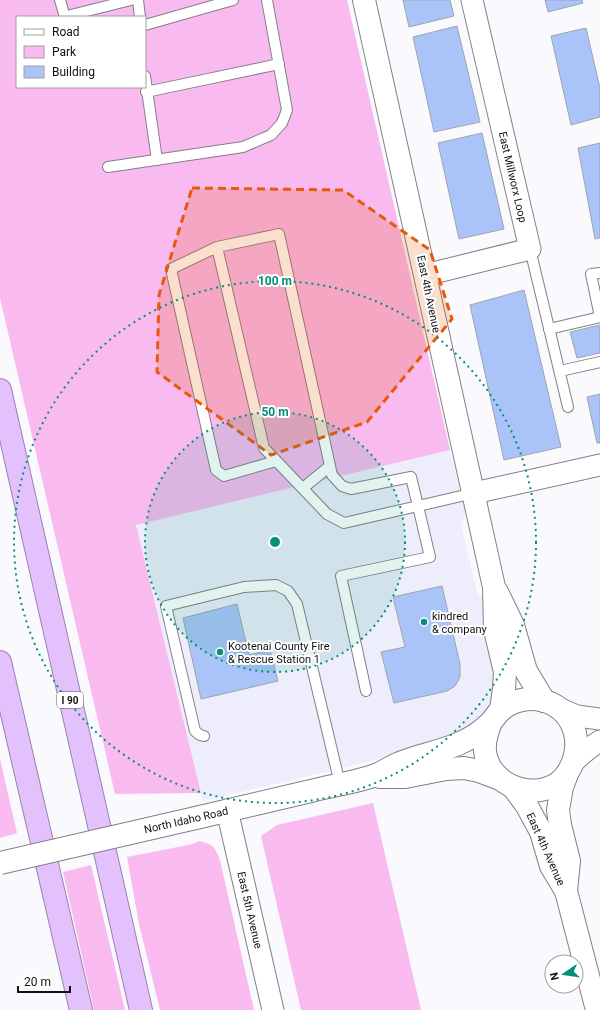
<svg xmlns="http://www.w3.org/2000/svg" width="600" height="1010" font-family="Roboto,sans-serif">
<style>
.built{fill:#ededfb}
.green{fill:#f9baf0;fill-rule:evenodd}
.building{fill:#aac4f9;stroke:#a0a4aa}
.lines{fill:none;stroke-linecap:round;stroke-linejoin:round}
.service-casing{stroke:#808086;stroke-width:12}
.minor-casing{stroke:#808086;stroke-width:23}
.tertiary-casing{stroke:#808086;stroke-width:24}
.motorway-casing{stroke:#9984ab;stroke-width:24}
.service{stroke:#fff;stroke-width:10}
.minor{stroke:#fff;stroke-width:21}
.tertiary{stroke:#fff;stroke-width:22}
.motorway{stroke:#e2c1fd;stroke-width:22}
.tertiary-bridge-casing{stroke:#808086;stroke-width:24;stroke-linecap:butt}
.tertiary-bridge{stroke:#fff;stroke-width:22}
.marked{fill:#e8590c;fill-opacity:0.2;stroke:#e8590c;stroke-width:3;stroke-dasharray:8 5;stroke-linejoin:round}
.ring{fill:none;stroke:#05907a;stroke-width:2;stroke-dasharray:2 4}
.poi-dot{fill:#05907a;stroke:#fff;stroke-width:1.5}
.labels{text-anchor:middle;stroke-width:4;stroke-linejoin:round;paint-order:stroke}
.shield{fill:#fff;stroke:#59595a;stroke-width:1}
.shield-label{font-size:10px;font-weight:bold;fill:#121214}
.street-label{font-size:11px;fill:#121214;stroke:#fff}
.poi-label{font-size:11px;fill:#121214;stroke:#fff;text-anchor:start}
.centre{fill:#05907a;stroke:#fff;stroke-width:2}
.ring-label{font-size:12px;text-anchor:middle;font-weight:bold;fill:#05907a;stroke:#fff;stroke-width:4;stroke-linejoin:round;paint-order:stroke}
</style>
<rect width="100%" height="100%" fill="#fafafe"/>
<!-- built -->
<polygon class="built" points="450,450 466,514 461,525 477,592 485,602 498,676 491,711 447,743 203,801 136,525"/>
<!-- green -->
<g class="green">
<path d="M0,0H347L450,450L136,525L201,793L115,794L0,298ZM17,17H145V87H17Z"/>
<polygon points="0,759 17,833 0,838"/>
<polygon points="373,803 421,1010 301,1010 261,836 277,825"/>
<path d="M199,841C213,844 215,847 220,860L254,1010H160L139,924L127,857L193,844Z"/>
<polygon points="91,865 125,1010 94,1010 63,872"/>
</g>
<!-- building -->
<g class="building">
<polygon points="403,0 450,0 454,16 409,27"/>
<polygon points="545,0 582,0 583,3 548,12"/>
<polygon points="457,26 480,122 434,132 413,37"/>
<polygon points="586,28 600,88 600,117 571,125 551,36"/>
<polygon points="482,133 504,229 459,239 438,143"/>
<polygon points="600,143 600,238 595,239 578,148"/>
<polygon points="524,290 561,447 504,460 470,305"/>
<polygon points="600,325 600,353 577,358 570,332"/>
<polygon points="600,394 600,443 597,443 587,397"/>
<polygon points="442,586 460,664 460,677 455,686 447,691 394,703 381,652 405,647 393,597"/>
<polygon points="237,604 249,655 270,650 278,681 201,699 183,618"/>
</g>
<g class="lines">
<!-- service casing -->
<g class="service-casing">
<g id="service">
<polyline points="60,0 64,14 67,16 131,0"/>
<polyline points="138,0 140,17"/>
<polyline points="145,25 233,0"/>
<polyline points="145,76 157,160"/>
<polyline points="146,92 279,64"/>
<polyline points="108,167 243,147 271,135 282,123 287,110 267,0"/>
<polyline points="217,247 279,234 332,475 342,486 351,489 411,477 418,506 344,523 327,514 264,448 217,247 171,269 216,470 224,476 276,461"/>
<polyline points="530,249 568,407"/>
<polyline points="600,317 591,274 600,273"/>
<polyline points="549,329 600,317"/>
<polyline points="560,371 600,362"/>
<polyline points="303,488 330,466"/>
<polyline points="366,691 341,576 430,557 418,506 474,493"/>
<polyline points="204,736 200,735 195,731 166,606 244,587 276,585 288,591 297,604 340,784"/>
</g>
</g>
<!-- minor casing -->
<g class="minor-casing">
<g id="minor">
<polyline points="425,275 530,249 472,0"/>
<polyline points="474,493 600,465"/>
<polyline points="558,708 577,716 600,719"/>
<polyline points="574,761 588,749 600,741"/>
<polyline points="227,810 273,1010"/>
</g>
</g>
<!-- tertiary casing -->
<g class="tertiary-casing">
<g id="tertiary">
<polyline points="364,0 494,587 495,630 505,672 504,689 501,710"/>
<polyline points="497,592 513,625 526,671 544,701"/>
<polyline points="380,777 405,777 446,769 464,768 479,771 500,779"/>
<polyline points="513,787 527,806 541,832 551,866 566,891 597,1010"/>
<path d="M200,817C237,808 274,800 311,791C331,786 351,783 370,777C381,774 390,767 400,763C419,755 439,752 458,744C470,739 481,732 490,723C494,719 496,715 500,711C507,704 520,699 530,699C570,699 588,740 568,772C547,806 489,790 485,751C484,741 487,732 491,722"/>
<polyline points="566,891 569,861 560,825 558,810 562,787 567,774"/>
</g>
</g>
<!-- motorway casing -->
<g class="motorway-casing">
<g id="motorway">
<polyline points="0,390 141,1010"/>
<polyline points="0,662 81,1010"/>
</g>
</g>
<!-- service -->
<use href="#service" class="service"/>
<!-- minor -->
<use href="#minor" class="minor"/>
<!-- tertiary -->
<use href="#tertiary" class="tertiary"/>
<!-- motorway -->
<use href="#motorway" class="motorway"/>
<!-- tertiary-bridge casing -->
<g class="tertiary-bridge-casing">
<polyline id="tertiary-bridge" points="0,863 200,817"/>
</g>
<!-- tertiary-bridge -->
<use href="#tertiary-bridge" class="tertiary-bridge"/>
</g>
<!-- marked area -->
<path class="marked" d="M192,188L343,190L430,250L452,319L367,422L271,455L157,372L159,295Z"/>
<!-- distance rings -->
<circle cx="275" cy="542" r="130" fill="#05907a" fill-opacity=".12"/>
<g class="ring">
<circle cx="275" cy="542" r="130"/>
<circle cx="275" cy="542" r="261"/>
</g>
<!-- markers -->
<g class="poi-dot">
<circle cx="424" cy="622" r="4"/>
<circle cx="220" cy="652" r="4"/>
</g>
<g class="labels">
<!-- shield labels -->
<rect class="shield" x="57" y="692" width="26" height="16" rx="3"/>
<g class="shield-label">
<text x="70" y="704">I 90</text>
</g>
<!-- street labels -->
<g class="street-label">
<text transform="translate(513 177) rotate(77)" y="4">East Millworx Loop</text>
<text transform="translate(429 294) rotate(78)" y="4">East 4th Avenue</text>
<text transform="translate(186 820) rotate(-13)" y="4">North Idaho Road</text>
<text transform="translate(546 849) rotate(66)" y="4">East 4th Avenue</text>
<text transform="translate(250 910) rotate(77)" y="4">East 5th Avenue</text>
</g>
<!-- poi labels -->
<g class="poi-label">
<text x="432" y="620">kindred<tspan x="432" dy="13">&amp; company</tspan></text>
<text x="228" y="650">Kootenai County Fire<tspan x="228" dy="13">&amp; Rescue Station 1</tspan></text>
</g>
</g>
<circle cx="275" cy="542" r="6" class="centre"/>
<g class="ring-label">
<text x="275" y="285">100 m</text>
<text x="275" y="416">50 m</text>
</g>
<!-- legend -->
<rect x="16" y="16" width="130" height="72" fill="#ffffff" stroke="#a0a0a1"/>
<rect x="24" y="29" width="20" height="6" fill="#ffffff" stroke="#a0a0a1"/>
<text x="52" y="36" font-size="12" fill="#121214">Road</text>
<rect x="24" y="46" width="20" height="12" fill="#f9baf0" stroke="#a0a0a1"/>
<text x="52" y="56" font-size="12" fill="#121214">Park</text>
<rect x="24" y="66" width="20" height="12" fill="#aac4f9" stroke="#a0a0a1"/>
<text x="52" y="76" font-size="12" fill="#121214">Building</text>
<!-- north arrow -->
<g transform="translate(564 974) rotate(257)"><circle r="19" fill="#ffffff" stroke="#a0a0a1"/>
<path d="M0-3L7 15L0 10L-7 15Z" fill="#05907a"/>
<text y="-6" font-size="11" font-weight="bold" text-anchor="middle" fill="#121214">N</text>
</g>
<!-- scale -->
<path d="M18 986v6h52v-6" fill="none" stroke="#121214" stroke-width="2"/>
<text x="24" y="986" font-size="12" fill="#121214" stroke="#ffffff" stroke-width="3" paint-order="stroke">20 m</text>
</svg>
